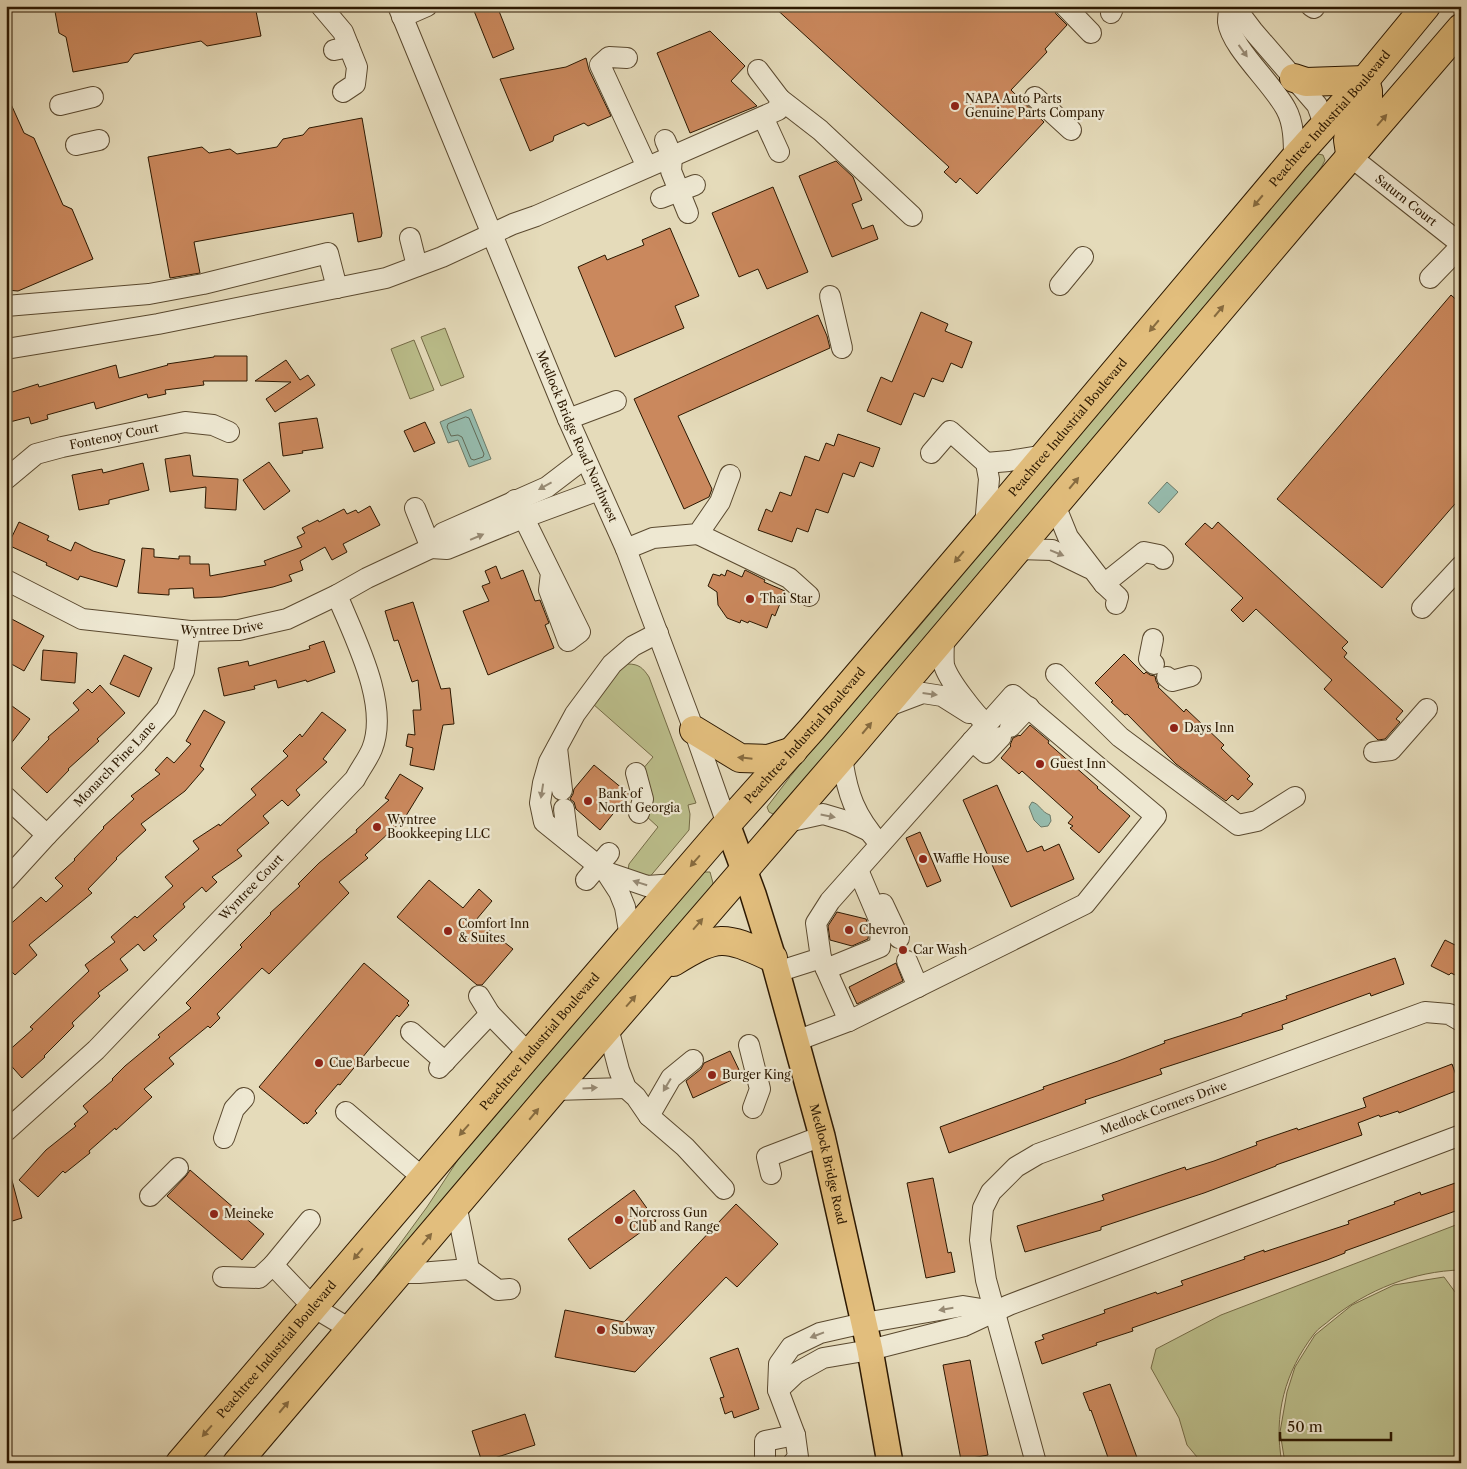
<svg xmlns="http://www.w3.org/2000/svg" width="1467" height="1469" font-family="'Libre Caslon Text',serif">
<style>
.green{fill:#bbbe8b;stroke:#746b46}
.water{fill:#96bbad;stroke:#6c7a68}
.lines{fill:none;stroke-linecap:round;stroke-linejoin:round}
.shore{stroke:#616a57;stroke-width:1}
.building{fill:#ca885d;stroke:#2c1801}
.minor-casing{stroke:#5a492f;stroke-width:22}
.major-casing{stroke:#2c1801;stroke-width:28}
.highway-casing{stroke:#2c1801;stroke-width:30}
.minor{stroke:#eee8d2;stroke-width:20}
.major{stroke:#e2be7d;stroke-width:25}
.highway{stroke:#e2be7d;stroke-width:28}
.oneway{fill:#978a74}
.oneway2{fill:#876b3f}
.poi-dot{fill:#8f2418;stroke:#eee8d2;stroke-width:2}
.labels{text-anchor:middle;stroke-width:4.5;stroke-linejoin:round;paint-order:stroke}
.poi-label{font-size:12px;fill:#2c1801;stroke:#eee8d2;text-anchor:start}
.street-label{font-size:12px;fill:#2c1801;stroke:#eee8d2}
</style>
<rect width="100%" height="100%" fill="#e5dbba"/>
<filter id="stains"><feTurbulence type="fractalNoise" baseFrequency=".004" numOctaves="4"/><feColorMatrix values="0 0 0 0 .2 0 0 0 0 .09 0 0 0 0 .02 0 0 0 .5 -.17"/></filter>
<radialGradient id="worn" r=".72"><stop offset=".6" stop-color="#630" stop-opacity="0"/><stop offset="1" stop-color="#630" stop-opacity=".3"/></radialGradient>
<!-- green -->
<g class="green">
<path d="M1318,154L1323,155L1325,160L1322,166L1294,205L777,816L769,812L767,807C827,725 901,653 963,573C974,560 982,545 991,531L1299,171Z"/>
<polygon points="445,328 464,377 441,386 421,337"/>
<polygon points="414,340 434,390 410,399 391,349"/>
<path d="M628,664C639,664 643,668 649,677L696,803L688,805L690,814L689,830L648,879L628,870L629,864L658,827L645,815L642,770L653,757L593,704L621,668Z"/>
<polygon points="701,872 710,872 713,883 712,889 364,1293 427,1207 465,1149"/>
<path d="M1461,1223V1270C1414,1271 1367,1290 1331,1319C1326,1324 1318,1328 1314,1334C1285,1372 1273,1415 1282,1463H1202L1187,1445L1179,1418L1151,1368L1156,1349L1221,1315Z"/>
<polygon points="1444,1277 1461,1300 1461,1463 1285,1463 1280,1432 1287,1392 1295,1367 1315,1335 1352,1305 1394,1285"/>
</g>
<!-- water -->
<g class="water">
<polygon points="471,409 491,459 469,467 458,440 448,443 440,422"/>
<polygon points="1167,482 1178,492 1159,513 1148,503"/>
<path d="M1032,802C1040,804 1041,812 1050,815L1051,821L1048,826L1041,827L1034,820L1029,807Z"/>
</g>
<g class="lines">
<!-- shore -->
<polygon class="shore" points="466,417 469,418 484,454 483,457 474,460 471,459 462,437 458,435 451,436 447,427 448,424"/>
</g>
<!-- building -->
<g class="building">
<polygon points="54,6 255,6 261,36 207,46 201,41 134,54 128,62 73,72 66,37 59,33"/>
<polygon points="472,6 497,6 514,49 493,58"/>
<polygon points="773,6 1053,6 1056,14 1067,25 1045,49 1047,52 1011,90 1044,122 977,194 960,178 956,183 944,172 949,167"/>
<polygon points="710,31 745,66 731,81 757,106 690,133 657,53"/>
<polygon points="586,58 589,70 611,116 588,126 584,123 554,136 553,141 530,151 500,79 566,67"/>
<polygon points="6,93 24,133 34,138 63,205 72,209 93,259 18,291 6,290"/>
<polygon points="362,118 382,233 381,237 358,242 353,213 194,242 200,273 170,278 148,157 202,147 209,153 230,149 237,154 277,147 283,139 303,135 309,128"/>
<polygon points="836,161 853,177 862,200 852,204 862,229 873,225 878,239 832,257 799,176"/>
<polygon points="773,187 808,272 767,289 758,269 739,277 712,213"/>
<polygon points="670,228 699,296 675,306 684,328 615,357 578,267 605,255 607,260 644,245 642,240"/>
<polygon points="1451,295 1461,304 1461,497 1382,588 1277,499"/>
<polygon points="921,312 948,324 945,331 972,342 962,368 951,363 943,382 932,378 924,397 914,393 901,425 867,411 881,377 892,382"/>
<polygon points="818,315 827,336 830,348 678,416 712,489 709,497 684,509 634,399"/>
<polygon points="214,356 247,356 247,381 203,381 204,385 165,390 166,394 148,398 147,394 96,409 94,402 47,415 48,419 31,424 29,417 6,423 6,394 38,384 39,387 116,365 119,378 168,365 167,364 214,357"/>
<polygon points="286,360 300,380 308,375 315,385 275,412 266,399 291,382 255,381"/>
<polygon points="317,418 323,448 302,451 303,453 283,456 279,423"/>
<polygon points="425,422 435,443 414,452 404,431"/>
<polygon points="838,434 880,448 873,467 860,462 854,477 843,473 828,513 816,509 808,532 797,528 792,542 758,530 766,509 772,512 780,492 791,496 805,456 819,461 826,443 834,446"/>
<polygon points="190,455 193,476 238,479 236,510 205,508 206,487 170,492 165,459"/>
<polygon points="269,462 290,491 264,510 243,480"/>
<polygon points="143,463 149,490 109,500 109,504 79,510 72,475 102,469 103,473"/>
<polygon points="370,506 380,525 343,544 347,552 332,560 325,547 300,561 303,570 289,575 292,581 273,587 222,597 194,598 193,588 169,589 169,595 138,593 142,548 154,549 154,557 179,559 179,556 190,556 190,564 209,564 210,576 266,565 264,561 302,547 297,537 305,533 302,528 318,520 319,522 344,509 347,514 356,510 358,513"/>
<polygon points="19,522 49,536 47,540 71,551 75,542 93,551 125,560 117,587 80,576 78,580 46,565 47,563 8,545"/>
<polygon points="1218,522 1348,642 1342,648 1347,653 1344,657 1403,711 1396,719 1400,722 1385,739 1378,740 1324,689 1332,680 1256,609 1243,622 1231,610 1243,598 1185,544 1205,523 1212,529"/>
<polygon points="496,566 501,579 523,570 535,601 540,600 549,623 545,625 554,648 488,675 463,611 489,601 482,586 490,583 485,571"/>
<polygon points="727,570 742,577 745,570 765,580 764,582 785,591 775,616 772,614 767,628 749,621 748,623 741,620 740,623 727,618 718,605 717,592 708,586 713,574 720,576 721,574 725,576"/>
<polygon points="413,602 441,689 450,688 454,724 443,725 434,770 410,765 413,748 406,746 408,734 415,735 413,710 421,710 418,680 412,682 398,640 394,641 385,611"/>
<polygon points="6,616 44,636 24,671 6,661"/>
<polygon points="324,641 335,672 307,682 306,680 278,688 276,680 254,686 255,689 224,696 218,668 248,661 249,666 310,649 309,646"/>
<polygon points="43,650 77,653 75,683 41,680"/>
<polygon points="1124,654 1144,674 1146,672 1150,675 1155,676 1156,681 1159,686 1158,687 1184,712 1186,709 1224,745 1221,748 1250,776 1247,779 1253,784 1238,800 1232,795 1226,801 1176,764 1127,714 1125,715 1111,702 1113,701 1095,683"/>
<polygon points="124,655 152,668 139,697 110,684"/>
<polygon points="100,685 125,713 97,739 99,741 68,769 69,770 47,793 21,768 49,739 48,737 79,710 73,703 88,689 92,693"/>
<polygon points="12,706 30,719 6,750 6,713"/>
<polygon points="204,710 225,722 200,766 204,769 185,791 141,824 146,830 116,858 117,859 88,889 92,893 29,945 37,955 15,975 6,966 6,928 41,897 46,902 63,886 55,878 75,860 74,859 104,828 103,827 134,799 131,796 160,774 155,770 167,757 174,763 191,744 186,741"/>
<polygon points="322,712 346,730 323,759 327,762 296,790 300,795 288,806 282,800 263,816 269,823 237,850 242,856 212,877 217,882 206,892 202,887 183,904 185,907 153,936 157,940 144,951 138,944 120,959 128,970 98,993 100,996 72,1023 74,1026 44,1056 45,1057 22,1078 6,1060 6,1053 33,1029 30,1027 89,971 85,965 115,942 111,937 135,916 137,918 173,886 165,877 199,849 193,841 219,824 220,826 256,795 251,789 288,756 283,751 300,734 302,737"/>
<polygon points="1030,725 1049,741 1048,743 1098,787 1097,788 1130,816 1099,853 1070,828 1073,826 1068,823 1073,817 1022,771 1019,774 1001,758 1011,746 1010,745 1013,738 1019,735 1020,736"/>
<polygon points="594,765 629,794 600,830 576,809 574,802 570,799 573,794 574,789"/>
<polygon points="400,774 423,788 404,819 365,855 368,858 339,882 349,893 269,974 262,968 217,1014 220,1018 210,1028 208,1026 169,1058 174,1064 144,1089 152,1097 116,1130 115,1128 89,1151 90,1153 65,1173 63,1171 38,1197 19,1180 46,1150 76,1126 74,1124 88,1112 83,1106 113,1080 112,1079 125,1066 160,1037 158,1035 191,1008 186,1003 242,947 240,945 271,914 270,913 300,886 298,884 319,863 357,832 356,830 389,800 385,798"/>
<polygon points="997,785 1027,852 1042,846 1044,851 1059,844 1074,879 1011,907 963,800"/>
<polygon points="920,832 941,881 927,887 906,838"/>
<polygon points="429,880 463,908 479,889 492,901 476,920 513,949 482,985 477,985 397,917"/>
<polygon points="837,912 866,919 869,926 868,939 852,946 830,940 828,926"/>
<polygon points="1445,940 1461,948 1461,978 1451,973 1449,975 1431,966"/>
<polygon points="1395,958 1404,984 1371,996 1370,993 1282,1025 1283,1029 1160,1069 1162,1074 1085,1100 1086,1103 949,1153 940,1127 1044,1089 1043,1087 1118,1061 1165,1043 1164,1041 1242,1016 1242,1014 1287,999 1286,996"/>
<polygon points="364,963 409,1001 407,1003 409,1005 399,1017 397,1015 340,1085 338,1084 315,1111 317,1113 307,1124 306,1122 304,1124 259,1087"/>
<polygon points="896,963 903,981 857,1004 849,987"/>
<polygon points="730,1051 741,1074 737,1076 738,1077 693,1098 686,1081 701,1069 704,1063"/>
<polygon points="1452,1064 1461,1089 1399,1113 1398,1111 1380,1117 1379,1115 1358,1123 1362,1135 1276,1165 1276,1166 1204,1193 1101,1227 1101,1230 1025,1252 1017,1226 1104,1200 1102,1195 1185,1167 1186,1170 1214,1161 1257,1145 1256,1142 1297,1128 1298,1130 1366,1107 1363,1098"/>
<polygon points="190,1170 264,1234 242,1260 167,1196 186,1176"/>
<polygon points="10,1173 22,1218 6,1223 6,1174"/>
<polygon points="933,1178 948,1253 951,1252 955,1272 926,1278 907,1183"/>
<polygon points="1461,1181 1461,1209 1345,1251 1345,1253 1327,1260 1132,1328 1133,1331 1096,1343 1097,1345 1042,1364 1035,1342 1044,1339 1042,1335 1105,1313 1104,1310 1156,1292 1157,1294 1183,1285 1181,1281 1245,1259 1244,1257 1264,1250 1264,1252 1349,1224 1348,1221 1395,1204 1394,1202 1420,1192 1421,1195"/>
<polygon points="634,1190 656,1221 590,1269 568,1239"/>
<polygon points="736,1204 778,1244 737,1287 726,1277 635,1372 555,1357 565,1310 624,1322"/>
<polygon points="738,1348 759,1409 734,1418 732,1411 725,1414 720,1398 724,1397 710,1358"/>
<polygon points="970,1360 988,1455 961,1460 943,1365"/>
<polygon points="1110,1384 1139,1463 1110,1463 1091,1410 1090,1411 1083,1393"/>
<polygon points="525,1414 535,1445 482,1462 472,1431"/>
</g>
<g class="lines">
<!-- minor casing -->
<g class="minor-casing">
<g id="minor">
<polyline points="321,6 343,32 349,47"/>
<path id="s1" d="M398,6L568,419L626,549L694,730L727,824"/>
<polyline points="1065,6 1091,33"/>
<path d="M1230,6C1229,11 1228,17 1228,22C1231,47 1273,84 1286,109C1294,123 1294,143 1294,159"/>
<polyline points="1234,6 1253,31 1317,105 1324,124"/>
<polyline points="1311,6 1314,8 1315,6"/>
<polyline points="1111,13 1114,6"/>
<polyline points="402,17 427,6"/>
<polyline points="334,50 349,47 357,67 355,84 343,92"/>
<polyline points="627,58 609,57 600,65 647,167"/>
<polyline points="1035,97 1071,130"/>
<polyline points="780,99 820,130 912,216"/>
<polyline points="60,105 93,97"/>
<polyline points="763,117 779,152"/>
<polyline points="665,140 672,156 671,171 688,213"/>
<polyline points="76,145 99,140"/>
<path id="s2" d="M1351,157L1461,244"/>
<polyline points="661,198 695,185"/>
<polyline points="410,238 417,266"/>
<polyline points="1430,278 1461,246"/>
<polyline points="1060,285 1083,257"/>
<polyline points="830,296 842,348"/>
<polyline points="6,306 149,294 203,284 328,253 337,288"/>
<polyline points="6,349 158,324 386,278 442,257 513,224 536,216 778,110 780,99 758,70"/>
<polyline points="568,419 616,401"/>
<polyline points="931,453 950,431 986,463 989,479 985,526"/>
<polyline points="986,463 1009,461 1045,455"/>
<path id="s3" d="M6,479L36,454L62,447L185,422L213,425L229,432"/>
<polyline points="515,500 580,632 568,641 549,590 551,573"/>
<polyline points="1055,505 1068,537 1104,584 1118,597 1116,604"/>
<polyline points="415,508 431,548"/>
<polyline points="698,534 789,578 809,596"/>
<polyline points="431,548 447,549 523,518 599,490"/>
<polyline points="626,549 653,538 698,534 720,502 730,475"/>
<polyline points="1018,549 1052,550 1089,568"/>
<path id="s4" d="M6,580L82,619L190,631L239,630L287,619L337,595L367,578L431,548L443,533L547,487L585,458"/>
<polyline points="1104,584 1144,552 1159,555 1163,559"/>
<polyline points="1422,608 1461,566"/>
<path d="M944,637C944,646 943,656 944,665C948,680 975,714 987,725"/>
<polyline points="1153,639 1149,659 1154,664"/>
<polyline points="1056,674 1120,737 1238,825 1257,821 1295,797"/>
<polyline points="1167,677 1172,681 1191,676"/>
<polyline points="886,707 923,693 942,696 969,713"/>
<polyline points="1010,727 1029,707"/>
<polyline points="972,741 986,753 1001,737"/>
<polyline points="557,748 562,790"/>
<polyline points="1374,752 1391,750 1427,709"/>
<path d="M842,757C847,794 855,816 880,844"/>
<polyline points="636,773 643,799 639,813"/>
<polyline points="6,797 47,835"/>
<polyline points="564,809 568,841"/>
<polyline points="787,822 823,814 850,822 867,830"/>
<polyline points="606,872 647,886 676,884"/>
<path id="s5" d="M6,880L47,835L137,742L166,709L184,671L190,631"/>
<polyline points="586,880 609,853"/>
<polyline points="883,904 899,938"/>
<polyline points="630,937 625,907 619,892 606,872 544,822 540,803 543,783 549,762 575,714 612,664 633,646 658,633"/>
<polyline points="821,958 849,1021"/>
<polyline points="907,961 918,987"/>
<polyline points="826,969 880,947 881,924 858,870"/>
<polyline points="777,972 821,958 816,923 830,901 1013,695 1156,816 1085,904 849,1021 796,1041"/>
<polyline points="479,996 490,1014"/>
<polyline points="608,1028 619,1070 626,1088 636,1097 649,1116 685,1147 724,1189"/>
<polyline points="411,1032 445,1062"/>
<polyline points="749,1045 760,1089 753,1108"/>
<polyline points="439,1068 490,1014 529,1054"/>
<polyline points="554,1090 626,1088"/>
<polyline points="346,1112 423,1178"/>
<polyline points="649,1116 671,1078 693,1060"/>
<path id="s6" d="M6,1131L96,1050L355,779C360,769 368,759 372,749C390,704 354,637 337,595"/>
<polyline points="224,1138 234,1109 244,1098"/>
<polyline points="771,1174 767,1157 822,1136"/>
<polyline points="150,1196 178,1168"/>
<polyline points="456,1204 469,1269 498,1290 510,1289"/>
<polyline points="273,1265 313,1307 350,1329"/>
<polyline points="398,1273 419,1273 469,1269"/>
<polyline points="223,1277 259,1278 273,1265 310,1220"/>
<polyline points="778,1390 796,1373 823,1358 870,1350 964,1326 1009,1305 1461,1135"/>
<polyline points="765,1463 765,1441 795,1435"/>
<polyline points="793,1463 798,1457 795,1435 778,1390 779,1364 791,1347 820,1333 864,1323 963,1306 994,1311"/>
<path id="s7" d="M1036,1463L986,1280L980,1240L983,1208L991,1192L1016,1167L1038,1154L1425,1012L1449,1014L1461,1021"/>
</g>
</g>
<!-- major casing -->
<g class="major-casing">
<g id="major">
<path id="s8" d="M727,824L753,894L773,958L822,1136L870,1350L890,1463"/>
</g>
</g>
<!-- highway casing -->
<g class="highway-casing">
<g id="highway">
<polyline points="1294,78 1306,82 1365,80"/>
<polyline points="1350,153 1348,140 1349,133 1368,100 1368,91 1365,80"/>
<polyline points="694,730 740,758 768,759 793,751"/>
<path d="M673,962C720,933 724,936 773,958"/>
<path id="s9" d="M180,1463L560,1018L727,824L812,729L985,526L1294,159L1365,80L1426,6"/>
<polyline points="237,1463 554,1090 853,744 1306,208 1461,28"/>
</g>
</g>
<!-- minor -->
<use href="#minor" class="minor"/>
<!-- major -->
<use href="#major" class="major"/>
<!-- highway -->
<use href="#highway" class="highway"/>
</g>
<!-- one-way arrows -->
<defs><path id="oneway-solid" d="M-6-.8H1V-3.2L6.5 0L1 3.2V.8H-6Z" transform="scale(1.25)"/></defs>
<g class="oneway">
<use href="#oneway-solid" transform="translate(1243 51) rotate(54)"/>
<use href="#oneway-solid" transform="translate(545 486) rotate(151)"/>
<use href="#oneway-solid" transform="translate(477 537) rotate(-23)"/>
<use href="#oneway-solid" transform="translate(1057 553) rotate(22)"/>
<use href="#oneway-solid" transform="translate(930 694) rotate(7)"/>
<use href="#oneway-solid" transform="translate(542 791) rotate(99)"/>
<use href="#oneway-solid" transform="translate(828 816) rotate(11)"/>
<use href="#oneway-solid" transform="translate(640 883) rotate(-163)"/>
<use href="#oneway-solid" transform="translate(667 1085) rotate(121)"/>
<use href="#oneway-solid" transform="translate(590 1088) rotate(-3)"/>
<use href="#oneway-solid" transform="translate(946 1309) rotate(170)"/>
<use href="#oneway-solid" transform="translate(817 1335) rotate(159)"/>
</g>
<g class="oneway2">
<use href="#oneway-solid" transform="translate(1382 120) rotate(-49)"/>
<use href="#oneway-solid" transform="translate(1258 201) rotate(130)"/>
<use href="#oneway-solid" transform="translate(1219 311) rotate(-50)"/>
<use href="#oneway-solid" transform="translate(1154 326) rotate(130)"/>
<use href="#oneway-solid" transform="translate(1074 483) rotate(-50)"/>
<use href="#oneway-solid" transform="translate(959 557) rotate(130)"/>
<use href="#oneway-solid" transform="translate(867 728) rotate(-50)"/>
<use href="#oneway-solid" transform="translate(745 758) rotate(-174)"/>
<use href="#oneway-solid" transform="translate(695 861) rotate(131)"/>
<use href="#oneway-solid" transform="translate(698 924) rotate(-49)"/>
<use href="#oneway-solid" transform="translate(631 1001) rotate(-49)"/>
<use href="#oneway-solid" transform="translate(534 1114) rotate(-50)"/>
<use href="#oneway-solid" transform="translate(464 1130) rotate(131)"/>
<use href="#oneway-solid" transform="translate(427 1239) rotate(-50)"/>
<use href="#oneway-solid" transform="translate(358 1254) rotate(130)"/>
<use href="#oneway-solid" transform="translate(284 1407) rotate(-50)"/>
<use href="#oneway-solid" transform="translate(207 1431) rotate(131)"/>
</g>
<!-- markers -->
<g class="poi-dot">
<circle cx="955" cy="106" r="5"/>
<circle cx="750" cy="599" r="5"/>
<circle cx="1174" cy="728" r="5"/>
<circle cx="1040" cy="764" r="5"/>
<circle cx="588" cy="801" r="5"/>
<circle cx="377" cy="827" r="5"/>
<circle cx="923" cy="859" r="5"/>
<circle cx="849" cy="930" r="5"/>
<circle cx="448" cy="931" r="5"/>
<circle cx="903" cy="950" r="5"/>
<circle cx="319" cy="1063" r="5"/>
<circle cx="712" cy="1075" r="5"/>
<circle cx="214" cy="1214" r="5"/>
<circle cx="619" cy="1220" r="5"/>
<circle cx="601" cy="1330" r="5"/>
</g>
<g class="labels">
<!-- poi labels -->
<g class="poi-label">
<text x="965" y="103">NAPA Auto Parts<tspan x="965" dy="14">Genuine Parts Company</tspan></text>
<text x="760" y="603">Thai Star</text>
<text x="1184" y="732">Days Inn</text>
<text x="1050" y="768">Guest Inn</text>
<text x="598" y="798">Bank of<tspan x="598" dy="14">North Georgia</tspan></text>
<text x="387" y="824">Wyntree<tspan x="387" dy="14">Bookkeeping LLC</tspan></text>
<text x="933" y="863">Waffle House</text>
<text x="458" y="928">Comfort Inn<tspan x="458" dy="14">&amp; Suites</tspan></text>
<text x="859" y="934">Chevron</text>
<text x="913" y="954">Car Wash</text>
<text x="329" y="1067">Cue Barbecue</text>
<text x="722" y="1079">Burger King</text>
<text x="629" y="1217">Norcross Gun<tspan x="629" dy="14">Club and Range</tspan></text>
<text x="224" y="1218">Meineke</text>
<text x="611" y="1334">Subway</text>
</g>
<!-- street labels -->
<g class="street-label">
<text dy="4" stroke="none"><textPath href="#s9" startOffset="1769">Peachtree Industrial Boulevard</textPath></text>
<text dy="4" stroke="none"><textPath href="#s2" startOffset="70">Saturn Court</textPath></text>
<text dy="4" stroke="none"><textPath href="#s9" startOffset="1364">Peachtree Industrial Boulevard</textPath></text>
<text dy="4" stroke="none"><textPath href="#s1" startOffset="466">Medlock Bridge Road Northwest</textPath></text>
<text dy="4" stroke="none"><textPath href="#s3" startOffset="119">Fontenoy Court</textPath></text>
<text dy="4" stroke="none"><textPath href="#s4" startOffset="226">Wyntree Drive</textPath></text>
<text dy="4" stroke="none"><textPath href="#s9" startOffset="959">Peachtree Industrial Boulevard</textPath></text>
<text dy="4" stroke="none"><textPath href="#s5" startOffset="159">Monarch Pine Lane</textPath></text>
<text dy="4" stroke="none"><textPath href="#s6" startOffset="346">Wyntree Court</textPath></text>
<text dy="4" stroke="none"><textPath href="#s9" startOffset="554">Peachtree Industrial Boulevard</textPath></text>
<text dy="4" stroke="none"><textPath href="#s7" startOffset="475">Medlock Corners Drive</textPath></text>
<text dy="4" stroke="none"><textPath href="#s8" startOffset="355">Medlock Bridge Road</textPath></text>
<text dy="4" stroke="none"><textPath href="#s9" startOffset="149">Peachtree Industrial Boulevard</textPath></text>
</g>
</g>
<!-- margin -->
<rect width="1467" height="1469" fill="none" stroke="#e5dbba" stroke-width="25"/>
<rect x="8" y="8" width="1452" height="1454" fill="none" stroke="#2c1801" stroke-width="2.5"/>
<rect x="12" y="12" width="1442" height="1444" fill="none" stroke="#2c1801"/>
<!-- scale -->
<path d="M1280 1432v8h111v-8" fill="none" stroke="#2c1801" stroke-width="2.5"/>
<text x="1287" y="1432" font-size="15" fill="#2c1801" stroke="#eee8d2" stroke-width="4" paint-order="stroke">50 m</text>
<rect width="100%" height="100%" filter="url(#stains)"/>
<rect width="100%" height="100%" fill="url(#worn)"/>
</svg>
